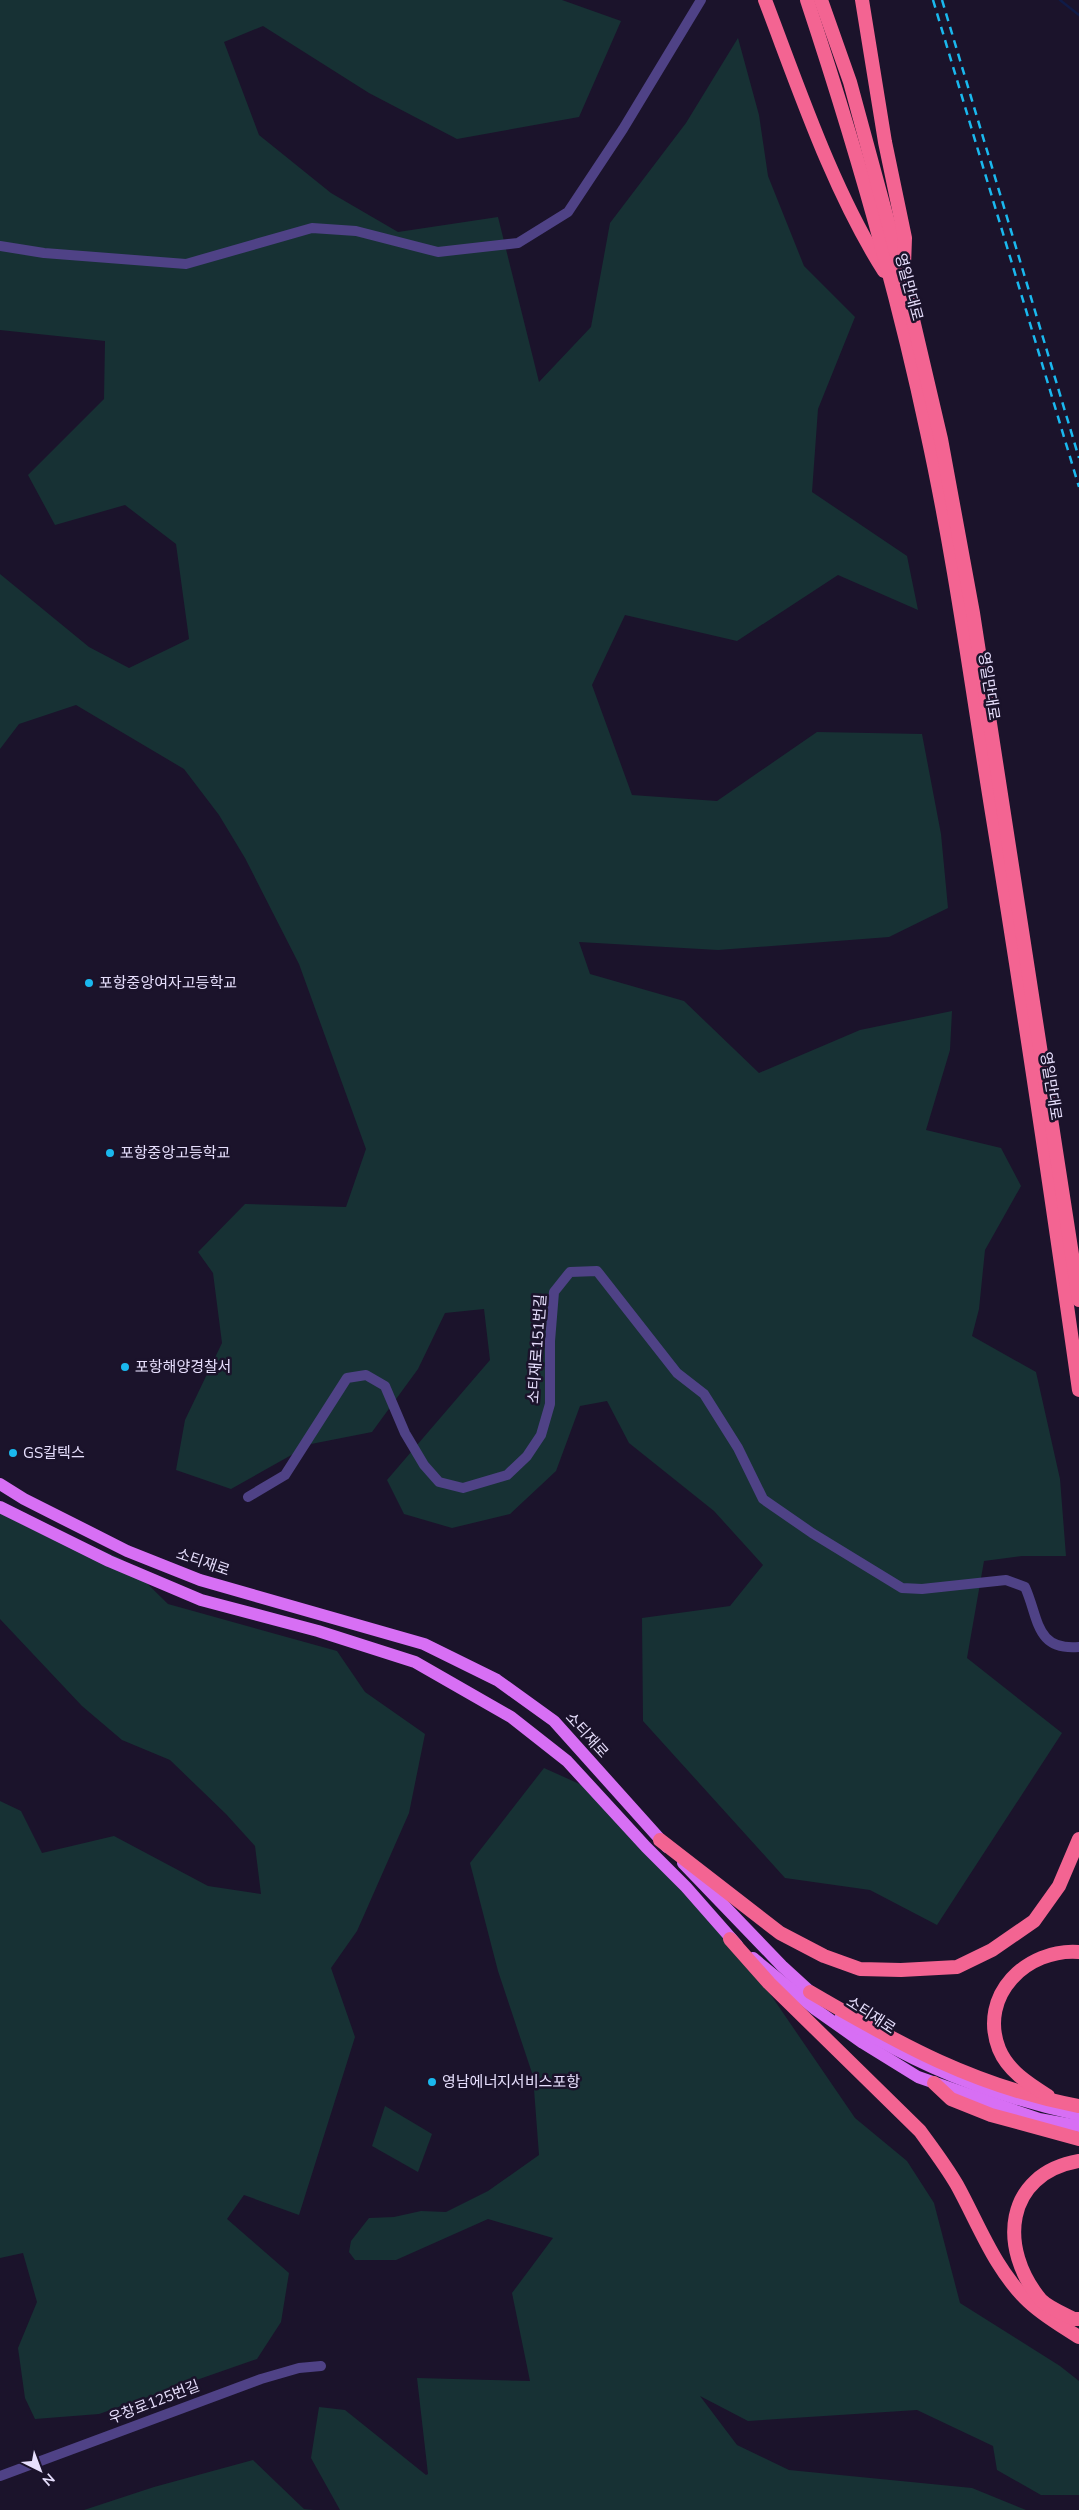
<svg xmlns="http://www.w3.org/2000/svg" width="1079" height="2510" font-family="Mulish,'Noto Sans KR',sans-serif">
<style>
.green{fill:#173134}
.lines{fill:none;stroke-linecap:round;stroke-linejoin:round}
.stream{stroke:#101b47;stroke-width:2.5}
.minor{stroke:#4f4286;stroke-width:10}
.major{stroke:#d76ff4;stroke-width:12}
.highway{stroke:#f36492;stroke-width:14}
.rail{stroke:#1ab8ee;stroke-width:2.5;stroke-dasharray:8 6;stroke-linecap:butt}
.poi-dot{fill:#1ab8ee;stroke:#1b132b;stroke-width:2}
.labels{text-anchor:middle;stroke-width:5;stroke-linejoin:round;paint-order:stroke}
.street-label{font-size:15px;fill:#e7dffd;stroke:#1b132b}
.poi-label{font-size:15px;fill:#e7dffd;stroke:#1b132b;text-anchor:start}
</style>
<rect width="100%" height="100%" fill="#1b132b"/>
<!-- green -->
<g class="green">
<polygon points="0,0 562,0 621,21 579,117 457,139 369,93 263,26 224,42 259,135 331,193 398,232 498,217 539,382 591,327 610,223 686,123 738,38 759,115 768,176 804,266 855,317 818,409 812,492 907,556 918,610 838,575 737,641 625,615 592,685 632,795 717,801 817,732 922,734 941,834 948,908 889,937 718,950 579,942 590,974 684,1001 759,1073 860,1030 952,1011 950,1050 926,1130 1001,1148 1021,1186 985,1250 979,1309 972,1336 1036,1372 1060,1479 1066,1556 1022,1556 984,1561 967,1658 1062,1733 937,1925 870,1890 785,1878 643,1721 642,1618 730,1606 763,1565 714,1511 629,1443 607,1401 580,1406 556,1471 510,1514 452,1528 404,1514 387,1480 490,1360 484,1309 445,1313 418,1369 372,1432 311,1444 231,1489 176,1470 185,1420 222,1343 213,1273 198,1252 245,1204 346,1207 366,1149 299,964 245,858 219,815 184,769 76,705 19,724 0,749 0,574 89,647 129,668 189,639 176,544 125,505 55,525 28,475 104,399 105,341 0,330"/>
<polygon points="0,1507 122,1559 168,1604 337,1651 365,1692 425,1734 409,1813 357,1931 331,1968 355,2037 299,2215 244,2195 227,2219 289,2273 281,2322 257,2359 99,2414 35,2419 25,2398 18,2348 37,2302 23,2253 0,2258 0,1801 21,1811 42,1853 114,1836 208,1886 261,1894 255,1846 226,1814 170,1760 122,1740 82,1706 0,1619"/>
<polygon points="544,1768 584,1786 751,1966 855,2118 907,2161 934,2203 960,2303 1060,2366 1079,2381 1079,2495 1041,2495 997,2470 993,2446 917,2410 748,2421 700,2396 737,2445 789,2470 972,2488 1026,2510 340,2510 311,2458 319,2407 345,2410 426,2475 428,2474 417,2378 530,2381 512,2293 553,2238 488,2219 396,2260 355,2260 349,2252 351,2241 369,2218 394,2217 421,2211 446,2212 488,2191 539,2155 533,2076 498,1971 470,1863"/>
<polygon points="385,2106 432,2134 418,2172 372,2146"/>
<polygon points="253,2460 304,2509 314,2510 84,2510 154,2487"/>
</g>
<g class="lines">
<!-- stream -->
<polyline class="stream" points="1060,0 1079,15"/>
<!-- minor -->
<g class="minor">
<polyline points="0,246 44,253 186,264 312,228 356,231 438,252 518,243 568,212 623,129 701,0"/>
<path d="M248,1497L285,1475L347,1378L366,1375L385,1386L405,1433L424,1465L439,1482L463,1488L507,1475L527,1456L541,1435L550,1404V1341L554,1292L570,1272L597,1271L677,1373L704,1394L738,1448L763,1499L812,1533L902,1588L922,1589L1006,1580L1025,1587C1039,1618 1035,1651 1079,1647"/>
<polyline points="0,2476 261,2379 299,2368 321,2366"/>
</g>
<!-- major -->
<g class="major">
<polyline points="0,1484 24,1499 127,1551 200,1580 424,1644 497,1680 554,1721 667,1847"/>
<polyline points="0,1507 109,1561 201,1600 318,1631 415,1662 511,1717 567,1761 646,1847 686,1887 737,1945"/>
<polyline points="683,1863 782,1966 817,1998"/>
<polyline points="753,1958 815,2009 863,2043 918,2077 1039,2119 1079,2126"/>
<path d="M841,2016C913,2066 993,2096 1079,2115"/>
</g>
<!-- highway -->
<g class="highway">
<path d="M765,0C799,89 833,191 884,271"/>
<path d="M807,0C854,142 896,286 927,432C955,560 972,690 993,819C1024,1009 1052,1199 1079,1390"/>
<polyline points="821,0 850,82 904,281 941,439 973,613 1079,1300"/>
<polyline points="862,0 885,142 905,238 904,266"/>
<polyline points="660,1840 780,1933 824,1956 860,1969 901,1970 957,1967 992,1950 1034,1921 1059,1886 1079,1839"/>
<path d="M730,1939L769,1983L920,2131C933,2149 946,2166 957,2185C979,2225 995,2270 1029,2302C1044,2316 1061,2326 1079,2337"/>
<path d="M810,1992C899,2044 976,2087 1079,2106"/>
<polyline points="934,2083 951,2099 991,2115 1079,2139"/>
<path d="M1048,2096C1029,2084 1008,2071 999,2049C978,1995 1027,1948 1079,1952"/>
<path d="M1079,2161C1004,2174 998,2249 1041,2300C1049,2308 1064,2314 1074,2319H1079"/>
</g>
<!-- rail -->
<g class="rail">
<polyline points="933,0 1079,487"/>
<polyline points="942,0 1079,458"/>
</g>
</g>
<!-- markers -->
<g class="poi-dot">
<circle cx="89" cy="983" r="5"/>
<circle cx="110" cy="1153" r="5"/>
<circle cx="125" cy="1367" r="5"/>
<circle cx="13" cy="1453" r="5"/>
<circle cx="432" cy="2082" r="5"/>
</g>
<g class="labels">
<!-- street labels -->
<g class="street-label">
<text transform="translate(909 287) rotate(75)" y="5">영일만대로</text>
<text transform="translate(989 686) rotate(81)" y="5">영일만대로</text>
<text transform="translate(1051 1086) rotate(81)" y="5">영일만대로</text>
<text transform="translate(537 1349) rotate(-86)" y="5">소티재로151번길</text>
<text transform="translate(203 1562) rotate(19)" y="5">소티재로</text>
<text transform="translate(587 1735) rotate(48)" y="5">소티재로</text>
<text transform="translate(871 2015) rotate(33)" y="5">소티재로</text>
<text transform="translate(154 2402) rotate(-21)" y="5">우창로125번길</text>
</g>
<!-- poi labels -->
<g class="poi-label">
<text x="99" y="988">포항중앙여자고등학교</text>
<text x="120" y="1158">포항중앙고등학교</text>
<text x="135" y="1372">포항해양경찰서</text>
<text x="23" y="1458">GS칼텍스</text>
<text x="442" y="2087">영남에너지서비스포항</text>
</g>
</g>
<!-- north arrow -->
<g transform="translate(40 2470) rotate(138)" stroke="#1b132b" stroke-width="4" paint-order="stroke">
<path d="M0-4L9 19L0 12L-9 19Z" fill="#e7dffd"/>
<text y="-8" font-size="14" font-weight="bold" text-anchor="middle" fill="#e7dffd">N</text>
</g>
</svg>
